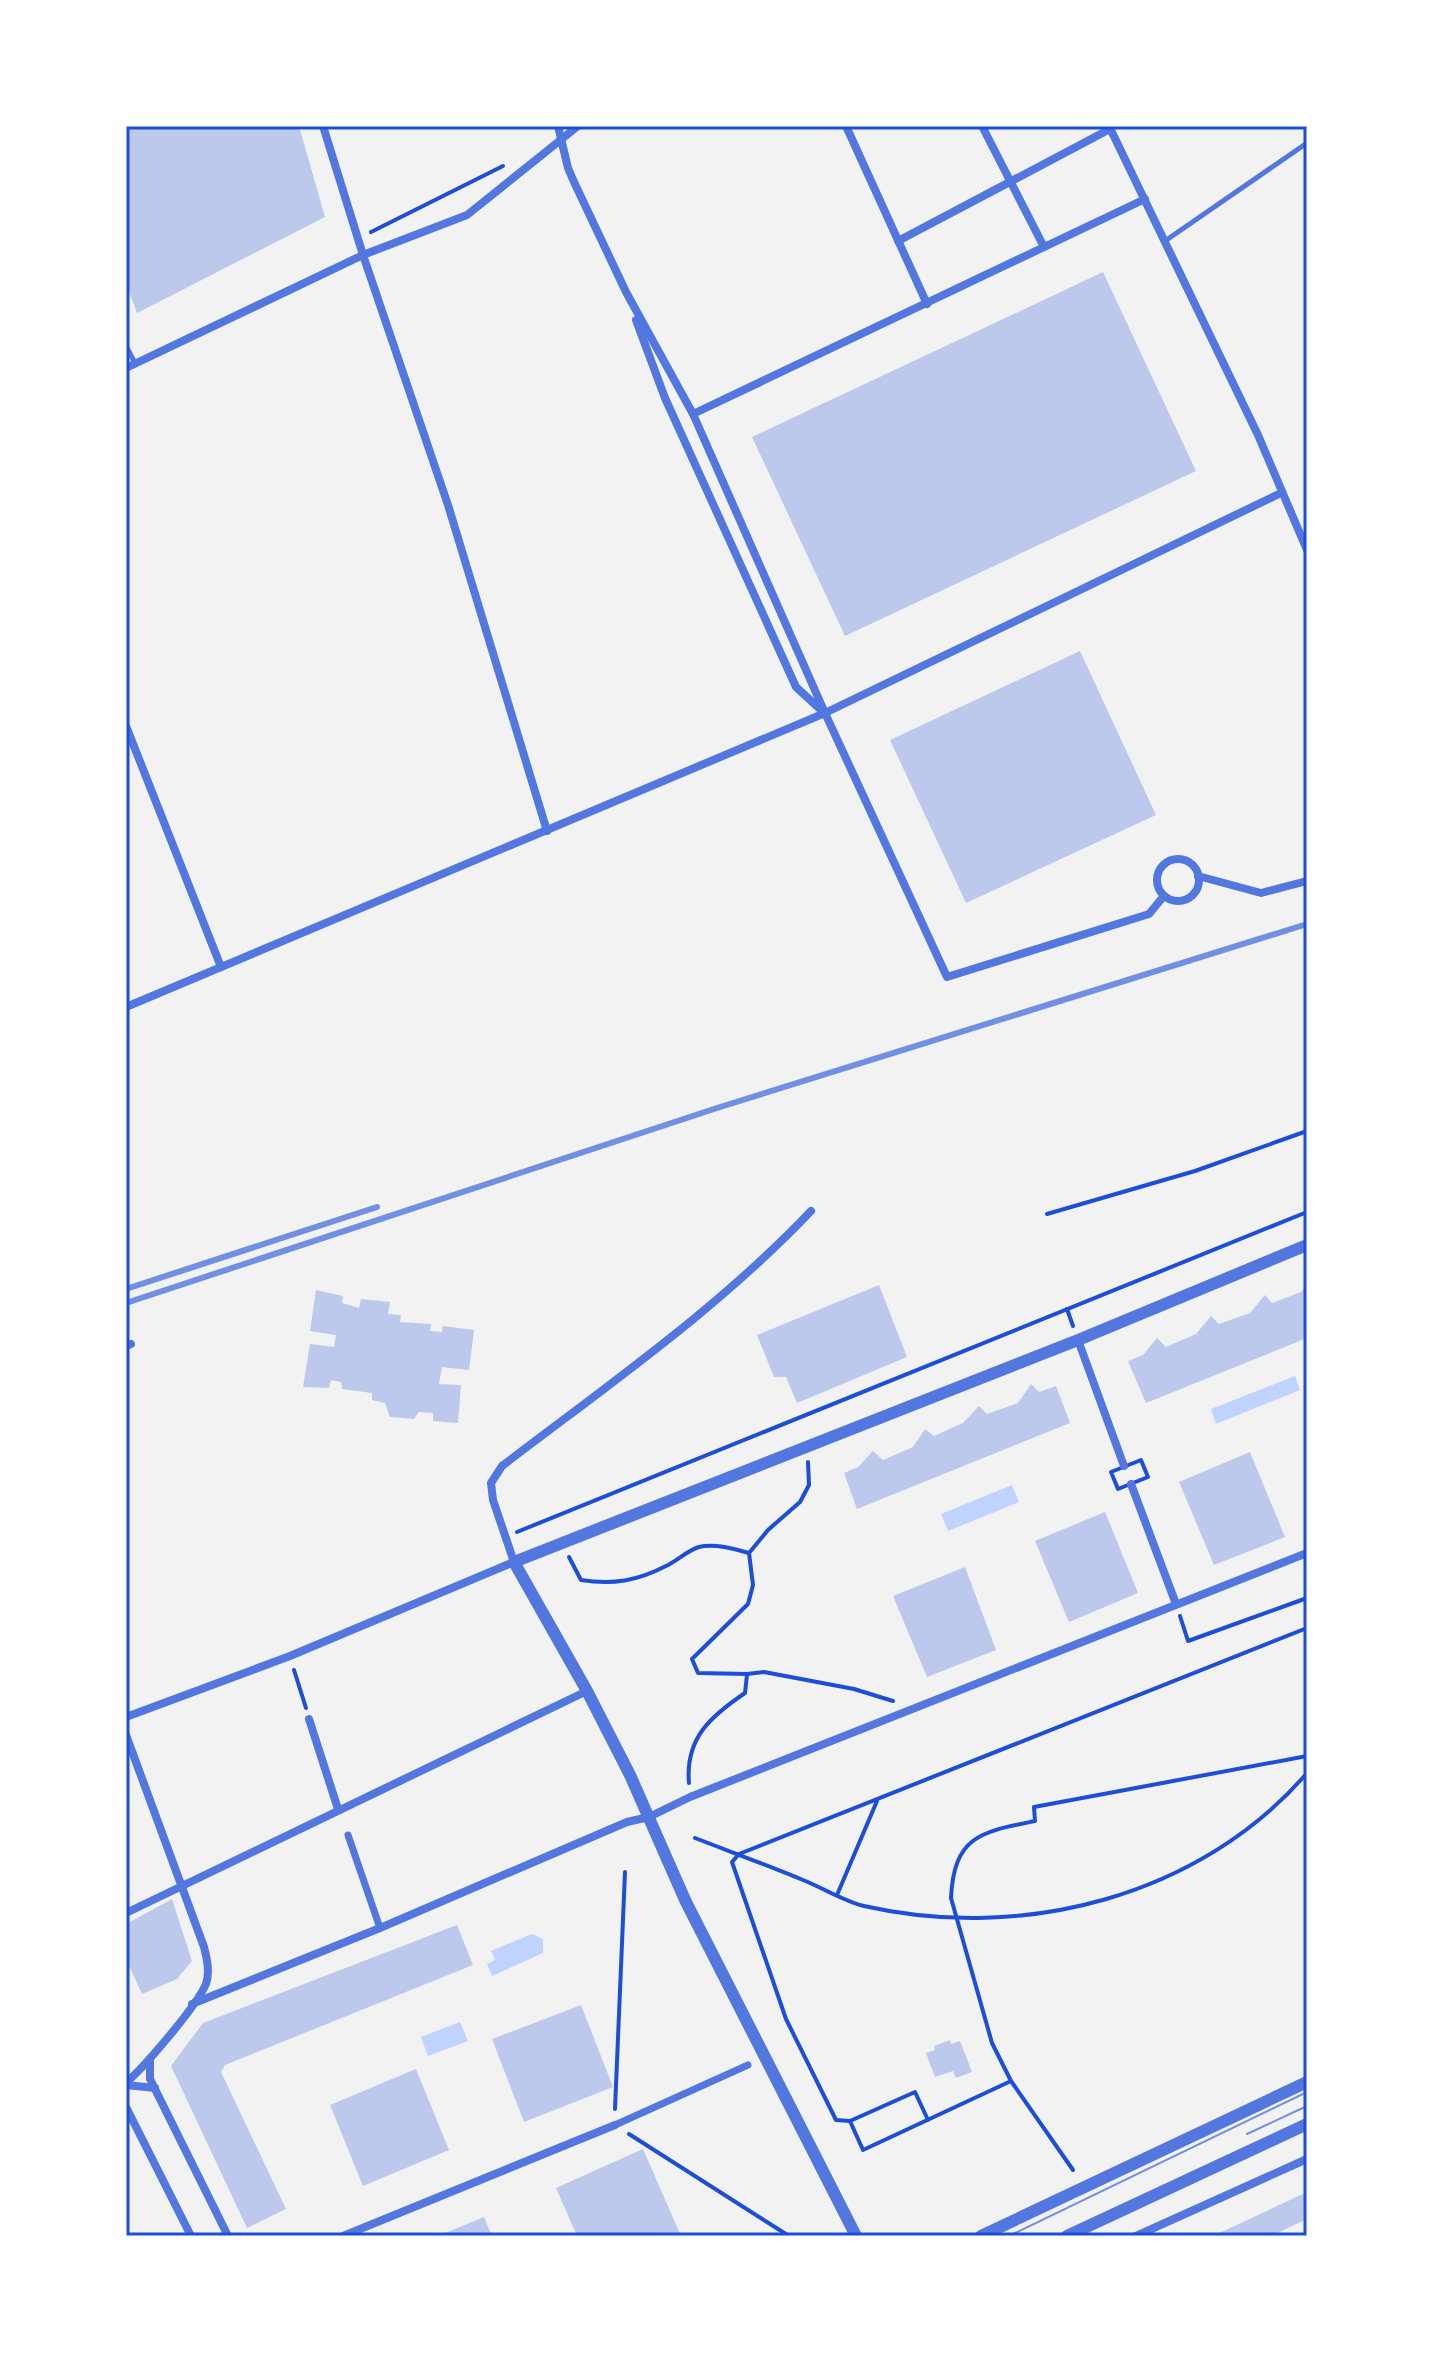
<svg xmlns="http://www.w3.org/2000/svg" width="1433" height="2362" font-family="'Noto Sans',sans-serif">
<style>
.water{fill:#bfd3fe}
.building{fill:#bdc9ec}
.lines{fill:none;stroke-linecap:round;stroke-linejoin:round}
.path{stroke:#1d4ed8;stroke-width:4}
.service{stroke:#5277de;stroke-width:5}
.pedestrian{stroke:#5277de;stroke-width:7}
.minor{stroke:#5277de;stroke-width:8}
.tertiary{stroke:#5277de;stroke-width:12}
.tram{stroke:#7290e2;stroke-width:2}
.rail{stroke:#7290e2;stroke-width:6}
.neatline{fill:none;stroke:#1d4ed8;stroke-width:3}
</style>
<rect width="100%" height="100%" fill="#f2f2f2"/>
<!-- water -->
<g class="water">
<polygon points="1295,1376 1300,1390 1216,1424 1211,1409"/>
<polygon points="1012,1485 1019,1502 948,1531 941,1514"/>
<polygon points="532,1934 543,1939 543,1953 492,1976 487,1964 495,1960 491,1951"/>
<polygon points="460,2022 468,2041 428,2056 421,2037"/>
</g>
<!-- building -->
<g class="building">
<polygon points="126,126 299,126 325,217 137,313 126,284"/>
<polygon points="1103,272 1196,471 845,636 752,437"/>
<polygon points="1080,651 1156,815 966,903 890,740"/>
<polygon points="879,1285 907,1357 797,1403 786,1377 774,1377 757,1335"/>
<polygon points="1307,1285 1307,1338 1146,1403 1128,1361 1143,1355 1157,1338 1166,1347 1196,1334 1211,1316 1219,1324 1250,1313 1265,1295 1272,1303 1301,1292"/>
<polygon points="316,1290 343,1296 342,1303 359,1308 361,1299 390,1302 388,1314 401,1315 400,1322 431,1324 430,1331 442,1332 443,1326 474,1330 469,1370 442,1367 439,1384 461,1385 458,1423 433,1421 433,1413 419,1412 414,1419 390,1417 385,1403 372,1400 372,1393 342,1389 341,1382 331,1380 329,1388 303,1387 310,1344 334,1347 336,1335 310,1331"/>
<polygon points="1031,1384 1039,1392 1056,1386 1070,1423 857,1509 844,1473 858,1467 873,1451 883,1460 913,1447 925,1429 934,1436 963,1423 979,1406 987,1414 1018,1403"/>
<polygon points="1250,1452 1285,1537 1214,1565 1179,1482"/>
<polygon points="1105,1512 1138,1593 1069,1622 1035,1541"/>
<polygon points="965,1567 996,1650 927,1677 893,1596"/>
<polygon points="172,1899 192,1961 177,1979 142,1994 126,1959 126,1924"/>
<polygon points="457,1925 473,1965 225,2065 221,2072 286,2209 247,2228 171,2066 203,2023"/>
<polygon points="581,2005 613,2087 524,2122 492,2039"/>
<polygon points="950,2040 951,2044 960,2041 972,2072 956,2078 953,2071 935,2077 926,2053 935,2050 934,2046"/>
<polygon points="416,2069 449,2150 363,2186 330,2105"/>
<polygon points="643,2149 681,2236 577,2236 556,2188"/>
<polygon points="1307,2192 1307,2219 1271,2236 1213,2236"/>
<polygon points="484,2217 492,2236 438,2236"/>
</g>
<g class="lines">
<!-- path -->
<g class="path">
<polyline points="371,232 503,166"/>
<polyline points="1047,1214 1195,1171 1307,1131"/>
<polyline points="1067,1309 1073,1326"/>
<polygon points="1141,1460 1148,1477 1118,1489 1111,1472"/>
<polyline points="808,1462 809,1485 800,1502 768,1530 749,1553 753,1585 748,1604 692,1659 698,1673 747,1674 764,1672 854,1689 893,1701"/>
<polyline points="517,1532 1307,1212"/>
<path d="M569,1557L581,1580C613,1585 637,1581 666,1566C677,1561 688,1550 699,1547C714,1543 735,1549 749,1553"/>
<polyline points="1180,1616 1188,1641 1307,1598"/>
<polyline points="294,1670 306,1708"/>
<path d="M689,1783C685,1738 711,1716 745,1693L747,1675"/>
<path d="M695,1838C731,1852 767,1865 803,1880C823,1888 843,1901 864,1906C1022,1942 1200,1897 1307,1773"/>
<polyline points="837,1895 877,1801"/>
<polyline points="615,2109 625,1872"/>
<polyline points="928,2120 915,2092 850,2121 863,2150 1011,2081"/>
<polyline points="850,2121 836,2120 786,2019 732,1862 739,1854 1307,1628"/>
<polyline points="629,2134 789,2236"/>
<path d="M1073,2170L1011,2081L992,2043L951,1898C954,1835 982,1832 1035,1821L1034,1807L1307,1756"/>
</g>
<!-- service -->
<g class="service">
<polyline points="1165,241 1307,143"/>
<polyline points="126,346 135,363"/>
</g>
<!-- pedestrian -->
<g class="pedestrian">
<polyline points="348,1835 380,1928"/>
<polyline points="615,2125 748,2065"/>
</g>
<!-- minor -->
<g class="minor">
<polyline points="323,126 363,255 448,505 547,831"/>
<polyline points="558,126 568,168 574,182 626,292 693,414 825,713 947,977 1149,914 1163,897"/>
<polyline points="846,126 927,304"/>
<polyline points="982,126 1044,247"/>
<polyline points="1109,126 1258,435 1307,550"/>
<polyline points="898,241 1110,129"/>
<polyline points="636,320 665,398 796,687 821,710"/>
<polyline points="126,368 363,255 467,215 578,126"/>
<polyline points="693,414 1145,199"/>
<polyline points="126,726 221,967"/>
<circle cx="1178" cy="880" r="21"/>
<polyline points="1198,876 1261,893 1307,881"/>
<polyline points="126,1007 825,713 1281,493"/>
<polyline points="1078,1340 1124,1466"/>
<polyline points="126,1346 131,1344"/>
<polyline points="1131,1484 1176,1604"/>
<path d="M126,1717L290,1656L514,1562L493,1500L491,1483L502,1466C608,1385 719,1308 811,1211"/>
<polyline points="309,1719 338,1809"/>
<path d="M126,1735L204,1947C207,1959 210,1972 206,1984C196,2007 145,2066 126,2083"/>
<polyline points="126,1913 587,1691"/>
<polyline points="192,2004 380,1928 627,1822 649,1817 690,1797 1307,1553"/>
<polyline points="150,2059 150,2079 228,2236"/>
<polyline points="126,2085 155,2088"/>
<polyline points="126,2107 191,2236"/>
<polyline points="343,2236 615,2125"/>
<polyline points="1136,2236 1307,2159"/>
</g>
<!-- tertiary -->
<g class="tertiary">
<polyline points="856,2236 686,1902 630,1775 587,1691 514,1562 1078,1340 1307,1245"/>
<polyline points="981,2236 1307,2082"/>
<polyline points="1067,2236 1307,2124"/>
</g>
<!-- tram -->
<g class="tram">
<polyline points="1247,2134 1307,2106"/>
<polyline points="1009,2236 1307,2092"/>
</g>
<!-- rail -->
<g class="rail">
<polyline points="126,1289 377,1207"/>
<polyline points="126,1303 717,1108 1307,924"/>
</g>
</g>
<!-- border -->
<rect width="1433" height="2362" fill="none" stroke="#ffffff" stroke-width="256"/>
<rect x="128" y="128" width="1177" height="2106" class="neatline"/>
</svg>
